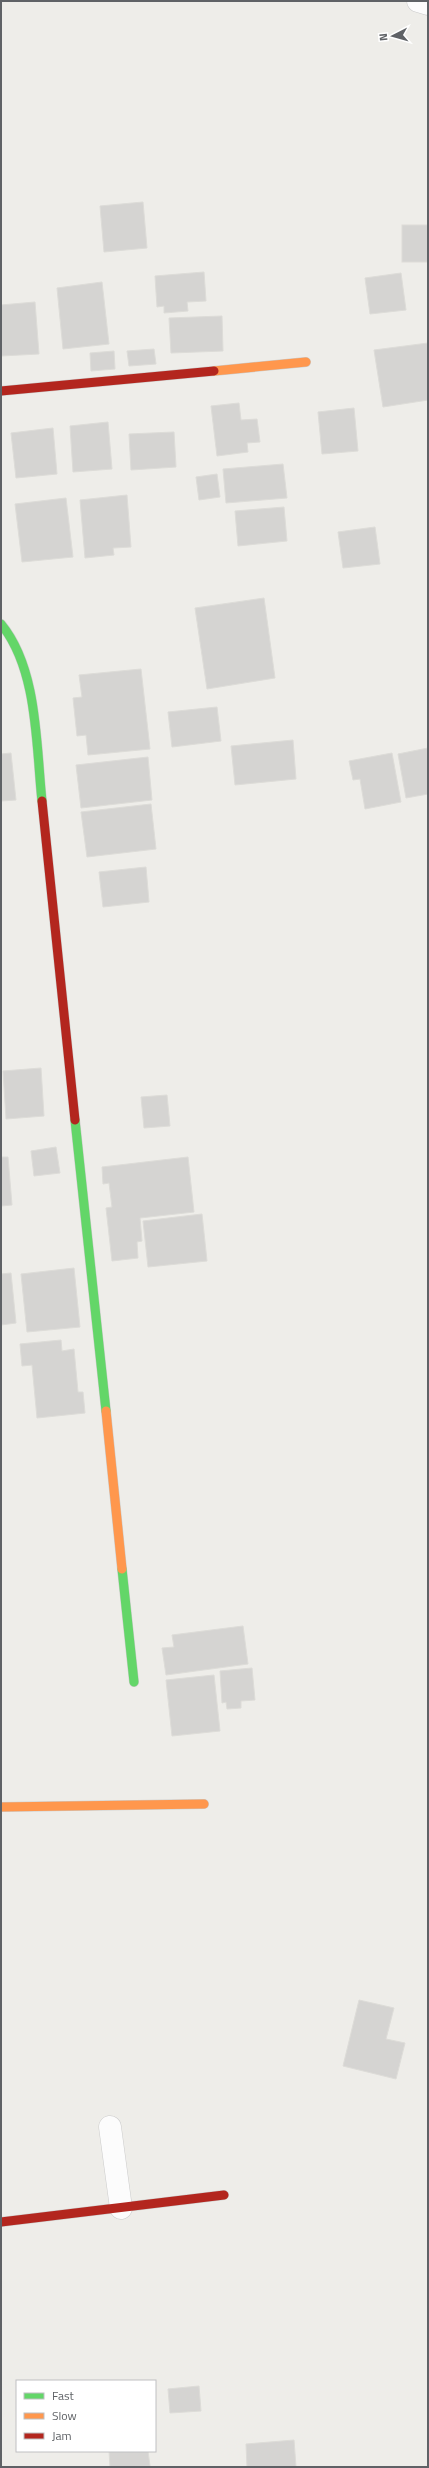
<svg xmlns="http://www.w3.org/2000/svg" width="429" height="2468" font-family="'Titillium Web',sans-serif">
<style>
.building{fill:#d5d4d2;stroke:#dddcd8}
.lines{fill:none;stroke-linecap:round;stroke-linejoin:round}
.street-casing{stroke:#cbcbcb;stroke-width:23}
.fast-casing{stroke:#cbcbca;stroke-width:10}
.slow-casing{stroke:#cbcbca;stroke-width:10}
.jam-casing{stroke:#cbcbca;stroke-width:10}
.street{stroke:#fcfcfc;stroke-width:22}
.fast{stroke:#63d668;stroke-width:9}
.slow{stroke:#ff974d;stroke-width:9}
.jam{stroke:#b3261e;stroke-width:9}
</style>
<rect width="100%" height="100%" fill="#eeede9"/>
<!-- building -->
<g class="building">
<polygon points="143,202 147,248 104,252 100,206"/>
<rect x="402" y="225" width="26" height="37"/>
<polygon points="204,272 206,301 187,302 188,311 164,313 164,306 157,307 155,276"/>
<polygon points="401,273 406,310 370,314 365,278"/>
<polygon points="102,282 109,344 63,349 57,288"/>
<polygon points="35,302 39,354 1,356 1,305"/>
<polygon points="222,316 223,351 171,353 169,318"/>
<polygon points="428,343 428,400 383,407 374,350"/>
<polygon points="154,349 156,364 129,366 127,351"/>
<polygon points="114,351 115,369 91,371 90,353"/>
<polygon points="239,403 241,420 257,419 260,442 247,443 248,452 217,456 211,406"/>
<polygon points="354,408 358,451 322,454 318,412"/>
<polygon points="108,422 112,469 73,472 70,426"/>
<polygon points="53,428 57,474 16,478 11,433"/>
<polygon points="174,432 176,467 131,470 129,434"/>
<polygon points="283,464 287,498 226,503 223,469"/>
<polygon points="217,474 220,497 199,500 196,477"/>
<polygon points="127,495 131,547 113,548 114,555 85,558 80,500"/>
<polygon points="66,498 73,557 22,562 15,504"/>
<polygon points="284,507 287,541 238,546 235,511"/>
<polygon points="375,527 380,564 343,568 338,532"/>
<polygon points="264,598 275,678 207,689 195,608"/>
<polygon points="141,669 150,749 88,755 86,735 77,736 73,698 82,697 79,675"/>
<polygon points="217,707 221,741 172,747 168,712"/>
<polygon points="293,740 296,779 235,785 231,746"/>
<polygon points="428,748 428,794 406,798 398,754"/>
<polygon points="11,753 16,800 1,801 1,754"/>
<polygon points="392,753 401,802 365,809 360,779 353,780 349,761"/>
<polygon points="148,757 152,800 81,808 76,765"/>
<polygon points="151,804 156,849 87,857 81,812"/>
<polygon points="146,867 149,902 103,907 99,872"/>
<polygon points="41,1068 44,1116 6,1119 3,1071"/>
<polygon points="167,1095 170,1126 144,1128 141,1097"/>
<polygon points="56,1147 60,1173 34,1176 31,1151"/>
<polygon points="1,1157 8,1157 12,1205 1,1206"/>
<polygon points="188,1157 194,1212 140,1218 142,1241 137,1242 138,1258 112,1261 106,1208 112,1207 109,1183 103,1184 102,1167"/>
<polygon points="202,1214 207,1261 148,1267 143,1221"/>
<polygon points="74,1268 80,1327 27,1332 21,1274"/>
<polygon points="11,1273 16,1323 1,1325 1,1274"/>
<polygon points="61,1340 62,1351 74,1349 78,1392 83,1392 85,1413 37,1418 32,1365 22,1366 20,1344"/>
<polygon points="243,1626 248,1664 166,1675 162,1648 174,1647 172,1635"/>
<polygon points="252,1668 255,1700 241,1701 241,1708 227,1709 226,1702 222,1703 220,1671"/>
<polygon points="214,1675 220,1731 172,1736 166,1680"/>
<polygon points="359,2000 394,2008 386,2039 405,2043 396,2079 343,2066"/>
<polygon points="199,2386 201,2411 170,2413 168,2389"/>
<polygon points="294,2440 296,2467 247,2467 246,2444"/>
<polygon points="109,2451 148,2451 150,2466 110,2467"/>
</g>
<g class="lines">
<!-- street casing -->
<g class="street-casing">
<g id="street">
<polyline points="418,1 428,4"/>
<polyline points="110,2127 121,2208"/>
</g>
</g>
<!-- fast casing -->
<g class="fast-casing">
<g id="fast">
<path d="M1,624C38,669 36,745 42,801"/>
<polyline points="75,1120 106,1411"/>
<polyline points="122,1569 134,1682"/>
</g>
</g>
<!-- slow casing -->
<g class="slow-casing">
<g id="slow">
<polyline points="214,371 306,362"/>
<polyline points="106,1411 122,1569"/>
<polyline points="1,1807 204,1804"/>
</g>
</g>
<!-- jam casing -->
<g class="jam-casing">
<g id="jam">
<polyline points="1,391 214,371"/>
<polyline points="42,801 75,1120"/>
<polyline points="1,2222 224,2195"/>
</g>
</g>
<!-- street -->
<use href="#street" class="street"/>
<!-- fast -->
<use href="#fast" class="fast"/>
<!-- slow -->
<use href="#slow" class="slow"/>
<!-- jam -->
<use href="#jam" class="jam"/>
</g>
<!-- border -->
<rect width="429" height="2468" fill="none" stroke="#5f6266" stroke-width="4"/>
<!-- legend -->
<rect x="16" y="2380" width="140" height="72" fill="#ffffff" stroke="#bfc0c2"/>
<rect x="24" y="2393" width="20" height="6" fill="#63d668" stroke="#bfc0c2"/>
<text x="52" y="2400" font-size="12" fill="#5f6266">Fast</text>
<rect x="24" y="2413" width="20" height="6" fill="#ff974d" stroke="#bfc0c2"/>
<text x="52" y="2420" font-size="12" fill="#5f6266">Slow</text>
<rect x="24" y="2433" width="20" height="6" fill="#b3261e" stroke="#bfc0c2"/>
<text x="52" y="2440" font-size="12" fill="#5f6266">Jam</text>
<!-- north arrow -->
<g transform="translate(393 36) rotate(264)" stroke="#ffffff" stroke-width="3" paint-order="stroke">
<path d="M0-3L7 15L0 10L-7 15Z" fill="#5f6266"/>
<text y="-6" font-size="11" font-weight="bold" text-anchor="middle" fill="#5f6266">N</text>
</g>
</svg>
